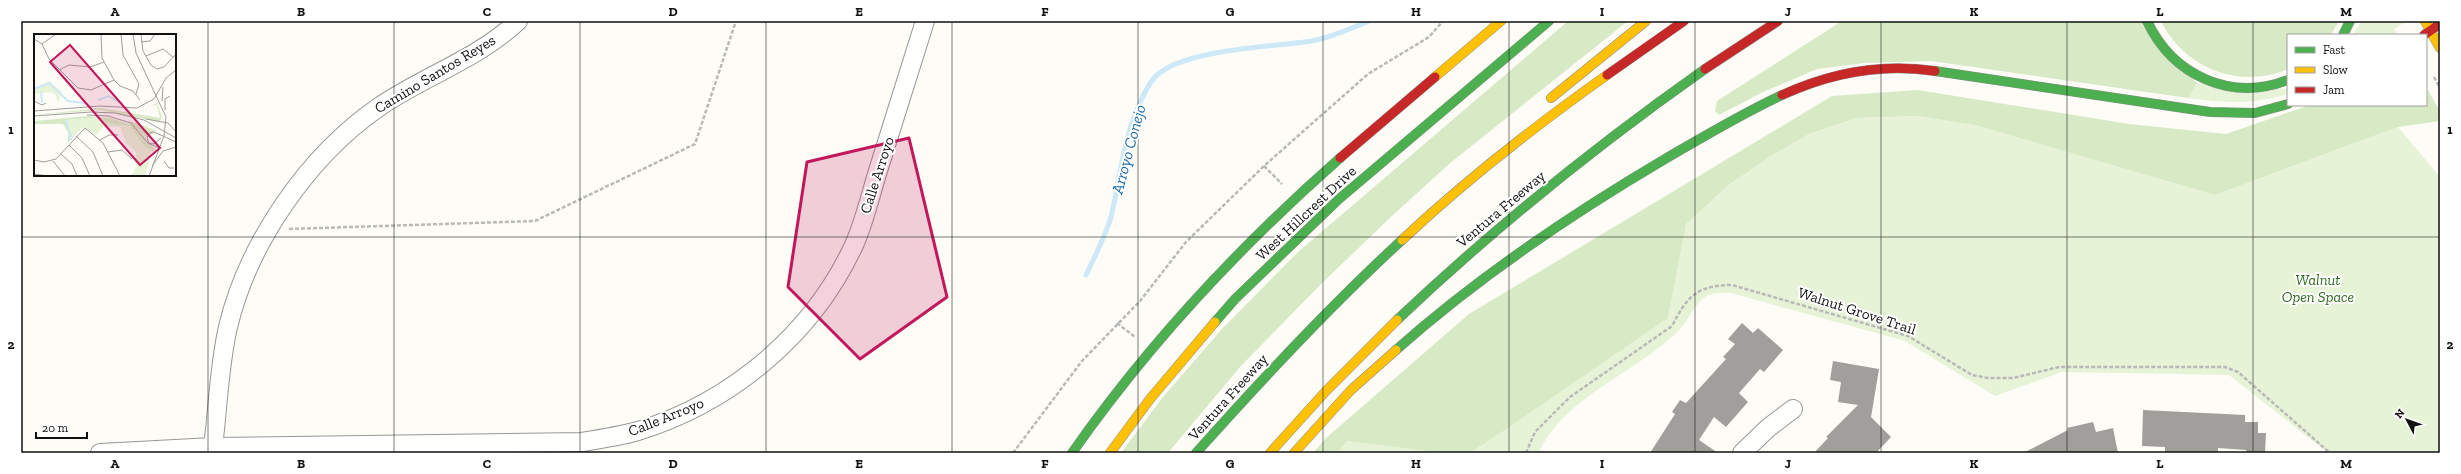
<svg xmlns="http://www.w3.org/2000/svg" width="2461" height="474" font-family="'Zilla Slab',serif">
<style>
.green{fill:#e7f3d7}
.forest{fill:#d8eac5}
.lines{fill:none;stroke-linecap:round;stroke-linejoin:round}
.stream{stroke:#cde8f7;stroke-width:5}
.building{fill:#a19f9c}
.street-casing{stroke:#979795;stroke-width:20}
.fast-casing{stroke:#8e8d8b;stroke-width:10}
.slow-casing{stroke:#8e8d8b;stroke-width:10}
.jam-casing{stroke:#8e8d8b;stroke-width:10}
.path{stroke:#b9b9b8;stroke-width:2.5;stroke-dasharray:4 2;stroke-linecap:butt}
.street{stroke:#fffffe;stroke-width:18}
.fast{stroke:#4caf50;stroke-width:9}
.slow{stroke:#ffc107;stroke-width:9}
.jam{stroke:#c62828;stroke-width:9}
.marked{fill:#c2185b;fill-opacity:0.2;stroke:#c2185b;stroke-width:3;stroke-linejoin:round}
.grid{fill:none;stroke:#111;stroke-width:1;stroke-opacity:0.55}
.labels{text-anchor:middle;stroke-width:4;stroke-linejoin:round;paint-order:stroke}
.street-label{font-size:15px;fill:#111;stroke:#fff}
.park-label{font-size:15px;font-style:italic;fill:#2f6b1f;stroke:#fff}
.water-label{font-size:16px;font-style:italic;fill:#1768a6;stroke:#fff}
.inset-river{fill:none;stroke:#cde8f7;stroke-width:2}
.inset-road{fill:none;stroke:#9f9e9b;stroke-width:1}
.view{fill:#c2185b;fill-opacity:0.15;stroke:#c2185b;stroke-width:2}
.inset-edge{fill:none;stroke:#111;stroke-width:2}
.neatline{fill:none;stroke:#111;stroke-width:1.5}
.grid-label{font-size:13px;text-anchor:middle;font-weight:bold;fill:#111}
</style>
<rect width="100%" height="100%" fill="#fdfcf7"/>
<!-- green -->
<g class="green">
<polygon points="2361,21 2407,21 2394,29 2398,35 2353,35"/>
<path d="M2197,83L2288,89V94C2250,105 2227,103 2188,98Z"/>
<path d="M1916,116L1975,125L2215,195L2398,127L2440,177V453H2328L2229,375L2062,372L1995,396L1905,341L1731,293C1722,293 1712,292 1705,297C1693,306 1689,320 1679,330C1637,373 1563,397 1539,453H1469L1668,318L1686,224L1730,184L1771,156L1809,134L1856,118Z"/>
<polygon points="1347,441 1443,453 1337,453"/>
</g>
<!-- forest -->
<g class="forest">
<polygon points="1568,21 1628,21 1449,164 1393,215 1320,285 1240,367 1168,453 1121,453 1163,397 1221,330 1298,252"/>
<polygon points="1842,21 2141,21 2197,83 2188,98 1931,61 1864,63 1817,69 1761,93 1719,115 1715,111 1717,101"/>
<path d="M2161,21H2339L2331,35H2288V69C2239,90 2184,68 2161,21Z"/>
<polygon points="2426,87 2440,111 2440,121 2398,127 2215,195 1975,125 1916,116 1856,118 1809,134 1771,156 1730,184 1686,224 1668,318 1496,436 1469,453 1443,453 1347,441 1337,453 1313,453 1326,438 1469,314 1832,96 1918,90 2129,124 2226,134 2310,105 2426,105"/>
</g>
<g class="lines">
<!-- stream -->
<path class="stream" d="M1086,275C1095,256 1105,237 1111,217C1119,184 1122,148 1134,117C1140,103 1145,88 1155,77C1181,49 1274,47 1312,41C1332,37 1350,29 1369,21"/>
</g>
<!-- building -->
<g class="building">
<polygon points="1742,323 1753,333 1758,328 1783,350 1764,372 1760,369 1739,393 1748,402 1726,427 1714,417 1699,440 1718,453 1650,453 1675,414 1672,412 1680,400 1686,403 1726,359 1723,357 1735,344 1728,339"/>
<polygon points="1833,361 1879,369 1871,417 1891,437 1876,453 1814,453 1828,438 1826,437 1858,405 1838,402 1841,382 1830,380"/>
<polygon points="2143,410 2245,415 2245,422 2258,422 2258,433 2266,433 2265,453 2246,453 2246,450 2218,448 2218,453 2165,453 2165,447 2142,446"/>
<polygon points="2093,422 2096,432 2113,428 2118,453 2023,453 2068,430 2067,428"/>
</g>
<g class="lines">
<!-- street casing -->
<g class="street-casing">
<g id="street">
<path d="M213,447C218,408 219,366 228,327C248,243 308,156 379,107C424,76 478,59 518,21"/>
<path d="M100,453L213,447L582,442C601,439 620,436 638,431C732,402 813,334 854,245C864,223 870,197 877,174C893,123 909,72 925,21"/>
<polyline points="1742,453 1768,428 1793,409"/>
</g>
</g>
<!-- fast casing -->
<g class="fast-casing">
<g id="fast">
<path d="M2147,21C2173,76 2231,102 2288,80"/>
<polyline points="2343,35 2350,21"/>
<polyline points="1935,71 2210,112 2255,113 2288,104"/>
<path d="M1397,320C1494,228 1596,146 1705,69"/>
<polyline points="1215,322 1235,299 1339,199 1549,21"/>
<path d="M1396,350C1478,277 1570,215 1665,159C1703,137 1741,114 1782,95"/>
<path d="M1072,453C1149,343 1239,247 1340,158"/>
<path d="M1196,453C1262,379 1329,307 1402,240"/>
</g>
</g>
<!-- slow casing -->
<g class="slow-casing">
<g id="slow">
<polyline points="2425,21 2440,48"/>
<polyline points="1435,77 1501,21"/>
<polyline points="1551,98 1646,21"/>
<path d="M1402,240C1466,180 1535,126 1607,75"/>
<polyline points="1110,453 1150,399 1215,322"/>
<polyline points="1270,453 1326,391 1397,320"/>
<polyline points="1294,453 1351,390 1396,350"/>
</g>
</g>
<!-- jam casing -->
<g class="jam-casing">
<g id="jam">
<polyline points="2424,35 2440,24"/>
<polyline points="1705,69 1778,21"/>
<polyline points="1607,75 1684,21"/>
<path d="M1782,95C1830,73 1883,63 1935,71"/>
<polyline points="1340,158 1435,77"/>
</g>
</g>
<!-- path -->
<g class="path">
<polyline points="2434,77 2440,88"/>
<polyline points="1264,166 1282,184"/>
<polyline points="289,229 535,221 695,144 736,21"/>
<polyline points="1117,323 1135,337"/>
<polyline points="1013,453 1082,361 1140,301 1186,242 1264,166 1368,74 1429,37 1443,21"/>
<path d="M1526,453L1535,432L1570,397L1672,326C1687,296 1698,285 1732,285L1908,336L1972,375L1988,378H2013L2059,367H2225L2238,372L2330,453"/>
</g>
<!-- street -->
<use href="#street" class="street"/>
<!-- fast -->
<use href="#fast" class="fast"/>
<!-- slow -->
<use href="#slow" class="slow"/>
<!-- jam -->
<use href="#jam" class="jam"/>
</g>
<!-- marked area -->
<path class="marked" d="M909,138L947,297L860,359L788,287L807,162Z"/>
<!-- grid -->
<path class="grid" d="M208,21V453M394,21V453M580,21V453M766,21V453M952,21V453M1138,21V453M1323,21V453M1509,21V453M1695,21V453M1881,21V453M2067,21V453M2253,21V453M21,237H2440"/>
<g class="labels">
<!-- street labels -->
<g class="street-label">
<text transform="translate(435 74) rotate(-31)" y="5">Camino Santos Reyes</text>
<text transform="translate(877 175) rotate(-72)" y="5">Calle Arroyo</text>
<text transform="translate(1501 209) rotate(-40)" y="5">Ventura Freeway</text>
<text transform="translate(1306 213) rotate(-43)" y="5">West Hillcrest Drive</text>
<text transform="translate(1857 311) rotate(18)" y="5">Walnut Grove Trail</text>
<text transform="translate(1228 397) rotate(-48)" y="5">Ventura Freeway</text>
<text transform="translate(666 417) rotate(-22)" y="5">Calle Arroyo</text>
</g>
<!-- park labels -->
<g class="park-label">
<text x="2318" y="285">Walnut<tspan x="2318" dy="17">Open Space</tspan></text>
</g>
<!-- water labels -->
<g class="water-label">
<text transform="translate(1128 149) rotate(-75)" y="6">Arroyo Conejo</text>
</g>
</g>
<!-- overview -->
<g transform="translate(34 34)">
<rect width="142" height="142" fill="#fdfcf7"/>
<path d="M15,47L28,58L24,69L22,61L17,58L0,60V53H6ZM67,83L72,89L96,91L109,111L118,116L111,142L98,141L102,133V118L92,109L86,93L70,92L62,101L49,93L39,103L31,86Z" fill="#e7f3d7"/>
<path d="M123,69L128,83L125,88L66,76L0,81L67,74L126,84L123,71L117,72ZM55,82L76,84L99,91L121,115L120,118L109,111L96,92L72,89L67,83L32,86L39,103L34,109V98L29,90H0V87ZM94,86L113,93L122,97L112,104Z" fill="#d8eac5"/>
<path class="inset-river" d="M0,55L15,49L34,67L51,69M7,57L8,69M64,66L75,62L88,70M32,86L37,106"/>
<path class="inset-road" d="M67,0L68,24L80,46L86,52L99,57L106,66M87,0L89,21L105,50L102,60M99,0L102,19L132,83L130,102L115,142M107,0L109,17L117,31L123,35M0,5L8,10L15,25L44,54L57,56L80,46M107,8L116,7L121,0M8,10L22,0M112,22L129,15L139,23M123,35L130,33L142,20M25,36L35,31L56,33L70,28M0,67L8,71L12,69M128,67L129,53M131,76V65L136,62M0,77L66,72L103,74L120,65L132,44L142,36M53,81L74,82L97,89L114,109L125,114M0,82L57,78L81,79L110,86L142,104M112,85L134,89L142,98M42,102L59,118L69,142M127,104L120,110L115,109L113,104L115,99L120,98L142,108M66,106L75,101H84M35,111L48,124L56,142M74,118L88,116L98,125M27,120L38,130L43,142M0,126L10,128L22,125L51,94L69,109L86,142M19,127L31,142M130,127L135,134H140M118,132L129,117L142,113M0,140L15,142"/>
<path class="view" d="M36,11L126,114L106,131L16,28Z"/>
<rect width="142" height="142" class="inset-edge"/>
</g>
<!-- border -->
<rect width="2461" height="474" fill="none" stroke="#ffffff" stroke-width="44"/>
<!-- legend -->
<rect x="2287" y="34" width="140" height="72" fill="#ffffff" stroke="#a0a0a0"/>
<rect x="2295" y="47" width="20" height="6" fill="#4caf50" stroke="#a0a0a0"/>
<text x="2323" y="54" font-size="12" fill="#111111">Fast</text>
<rect x="2295" y="67" width="20" height="6" fill="#ffc107" stroke="#a0a0a0"/>
<text x="2323" y="74" font-size="12" fill="#111111">Slow</text>
<rect x="2295" y="87" width="20" height="6" fill="#c62828" stroke="#a0a0a0"/>
<text x="2323" y="94" font-size="12" fill="#111111">Jam</text>
<!-- north arrow -->
<g transform="translate(2407 420) rotate(311)" stroke="#ffffff" stroke-width="3" paint-order="stroke">
<path d="M0-3L7 15L0 10L-7 15Z" fill="#111111"/>
<text y="-6" font-size="11" font-weight="bold" text-anchor="middle" fill="#111111">N</text>
</g>
<!-- scale -->
<path d="M36 432v6h51v-6" fill="none" stroke="#111111" stroke-width="2"/>
<text x="42" y="432" font-size="12" fill="#111111" stroke="#ffffff" stroke-width="3" paint-order="stroke">20 m</text>
<rect x="22" y="22" width="2417" height="430" class="neatline"/>
<g class="grid-label">
<text x="115" y="16">A</text>
<text x="301" y="16">B</text>
<text x="487" y="16">C</text>
<text x="673" y="16">D</text>
<text x="859" y="16">E</text>
<text x="1045" y="16">F</text>
<text x="1230" y="16">G</text>
<text x="1416" y="16">H</text>
<text x="1602" y="16">I</text>
<text x="1788" y="16">J</text>
<text x="1974" y="16">K</text>
<text x="2160" y="16">L</text>
<text x="2346" y="16">M</text>
<text x="11" y="134">1</text>
<text x="2450" y="134">1</text>
<text x="11" y="349">2</text>
<text x="2450" y="349">2</text>
<text x="115" y="468">A</text>
<text x="301" y="468">B</text>
<text x="487" y="468">C</text>
<text x="673" y="468">D</text>
<text x="859" y="468">E</text>
<text x="1045" y="468">F</text>
<text x="1230" y="468">G</text>
<text x="1416" y="468">H</text>
<text x="1602" y="468">I</text>
<text x="1788" y="468">J</text>
<text x="1974" y="468">K</text>
<text x="2160" y="468">L</text>
<text x="2346" y="468">M</text>
</g>
</svg>
